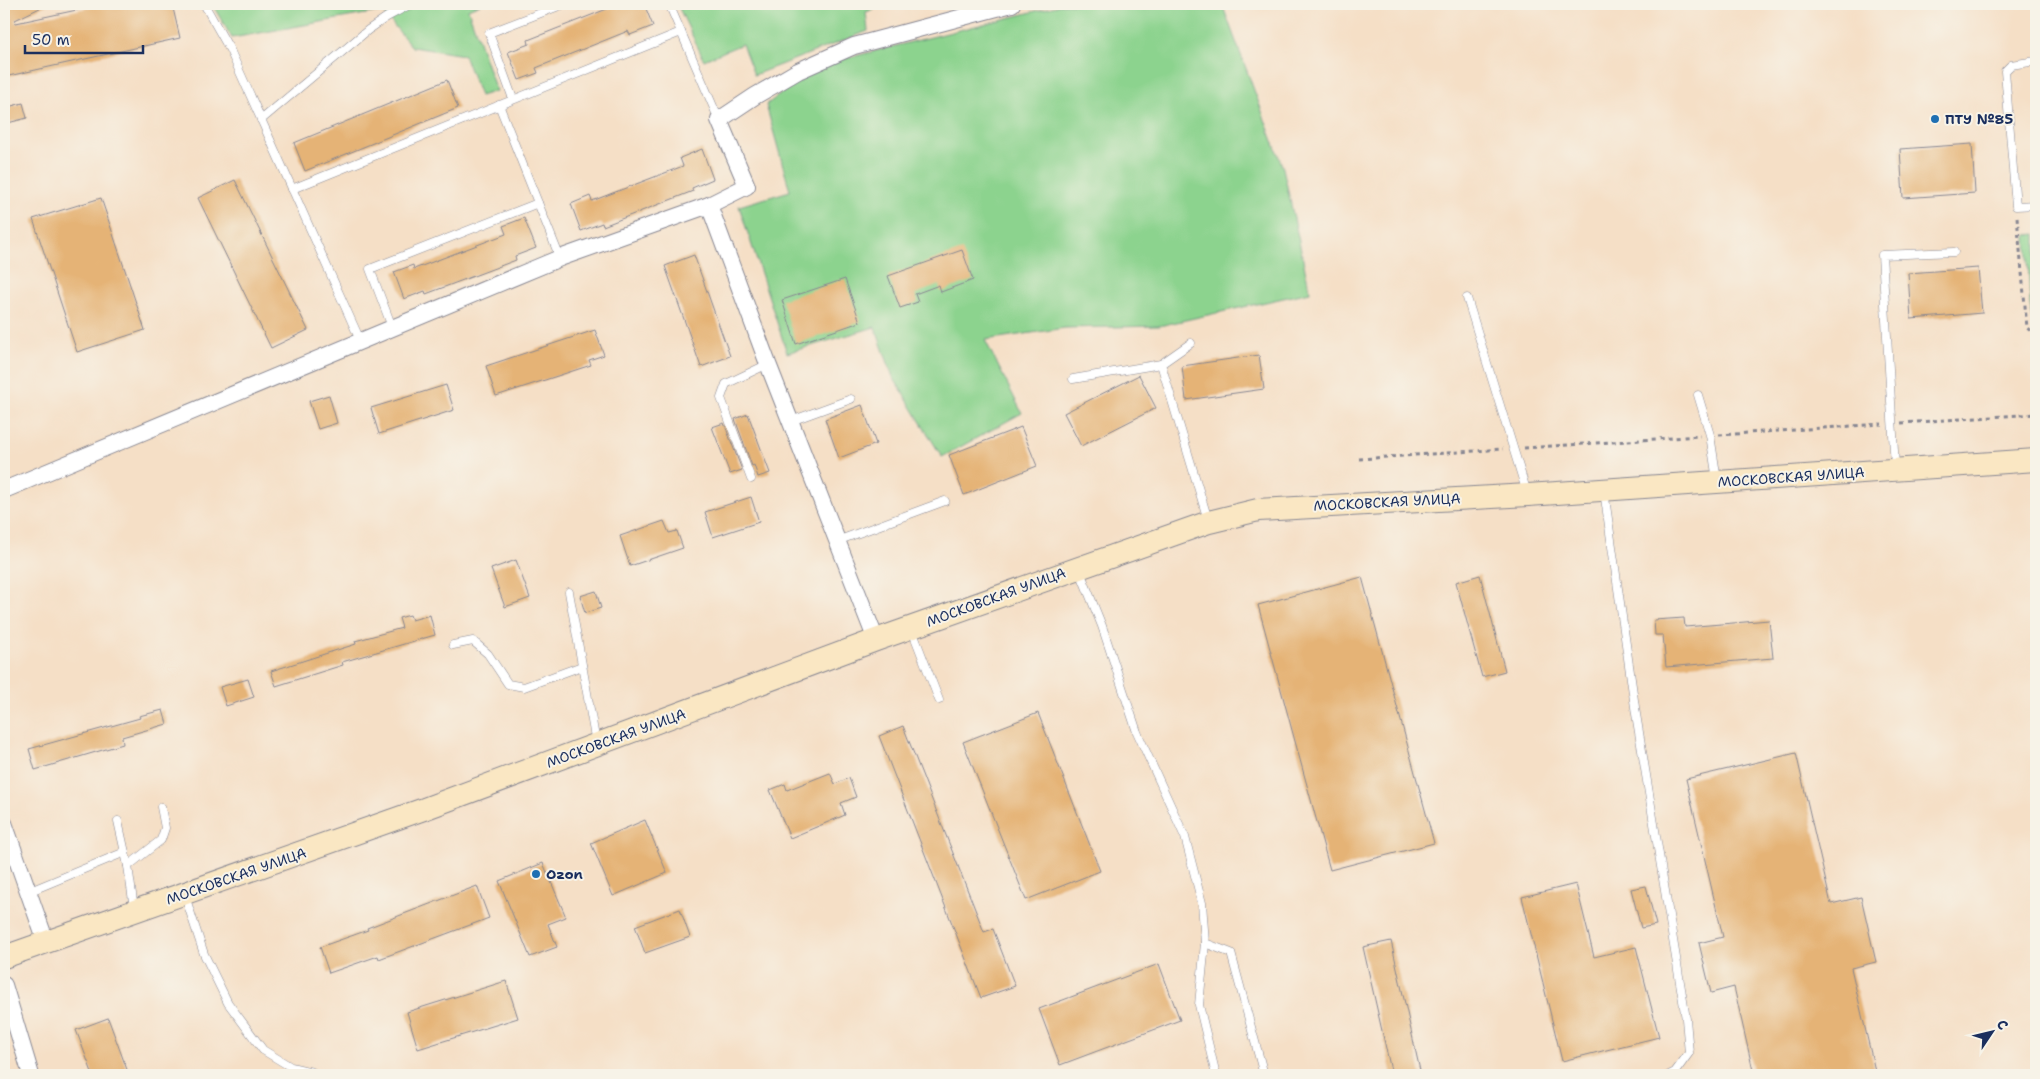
<svg xmlns="http://www.w3.org/2000/svg" width="2040" height="1079" font-family="'Shantell Sans',sans-serif">
<style>
.green{fill:#8cd38e;stroke:#548176}
.building{fill:#e5b376}
.lines{fill:none;stroke-linecap:round;stroke-linejoin:round}
.lane-casing{stroke:#888792;stroke-width:9}
.street-casing{stroke:#888792;stroke-width:18}
.secondary-casing{stroke:#888792;stroke-width:24}
.path{stroke:#888792;stroke-width:3;stroke-dasharray:4 4;stroke-linecap:butt}
.lane{stroke:#fff;stroke-width:8}
.street{stroke:#fff;stroke-width:16}
.secondary{stroke:#fae7c3;stroke-width:22}
.poi-dot{fill:#1f6fb2;stroke:#f7f3e8;stroke-width:2}
.labels{text-anchor:middle;stroke-width:4;stroke-linejoin:round;paint-order:stroke}
.poi-label{font-size:14px;font-weight:bold;fill:#1b2f5e;stroke:#f7f3e8;text-anchor:start}
.street-label{font-size:14px;fill:#1b2f5e;stroke:#f7f3e8}
</style>
<rect width="100%" height="100%" fill="#f7f3e8"/>
<filter id="ink" filterUnits="userSpaceOnUse"><feTurbulence type="fractalNoise" baseFrequency=".02" numOctaves="2"/><feDisplacementMap in="SourceGraphic" scale="10" xChannelSelector="R" yChannelSelector="G"/><feConvolveMatrix kernelMatrix="1 2 1 2 8 2 1 2 1" color-interpolation-filters="sRGB"/></filter>
<filter id="wash" filterUnits="userSpaceOnUse"><feTurbulence type="fractalNoise" baseFrequency=".0096" numOctaves="4" result="noise"/><feDisplacementMap in="SourceGraphic" scale="20" xChannelSelector="R" yChannelSelector="G"/><feGaussianBlur stdDeviation="1.12" result="paint"/><feColorMatrix in="noise" values="0 0 0 0 0 0 0 0 0 0 0 0 0 0 0 0 0 1.4 0 .05"/><feComposite in="paint" operator="in"/></filter>
<g filter="url(#wash)">
<rect width="100%" height="100%" fill="#f5dfc6"/>
<!-- green -->
<g class="green">
<polygon points="212,4 480,4 468,9 496,91 480,96 464,55 412,47 382,11 232,38"/>
<polygon points="677,4 888,4 866,12 868,31 754,75 742,44 704,60"/>
<polygon points="1064,4 1222,4 1283,168 1310,292 1159,326 1065,328 985,340 1022,413 942,457 893,377 875,327 787,353 739,206 790,191 766,105 819,65"/>
<polygon points="2036,234 2036,322 2032,319 2030,305 2027,235"/>
</g>
<g id="blocks">
<!-- building -->
<g class="building">
<polygon points="4,4 10,4 10,6 15,4 48,4 15,20 16,23 105,4 172,4 180,38 4,77"/>
<polygon points="629,4 644,4 653,26 630,35 628,31 536,68 538,73 519,80 508,52 529,44 528,40 617,5 619,8"/>
<polygon points="447,80 458,108 305,171 294,143"/>
<polygon points="23,103 27,118 4,124 4,108"/>
<polygon points="1972,144 1975,193 1903,198 1900,149"/>
<polygon points="702,149 713,179 692,188 693,191 603,226 602,223 581,231 571,204 590,196 592,201 683,166 680,158"/>
<polygon points="235,180 308,330 271,348 198,198"/>
<polygon points="101,198 145,330 77,352 33,219"/>
<polygon points="524,218 536,248 515,256 516,260 426,294 425,291 404,299 394,272 413,265 414,269 506,234 503,226"/>
<polygon points="962,250 973,280 941,292 939,285 915,294 918,302 900,308 888,276"/>
<polygon points="694,255 730,356 701,367 665,266"/>
<polygon points="1978,268 1982,313 1911,319 1908,273"/>
<polygon points="845,279 860,322 796,344 782,300"/>
<polygon points="595,330 604,355 589,360 591,365 496,396 486,366"/>
<polygon points="1259,355 1264,389 1186,400 1182,366"/>
<polygon points="1139,375 1156,408 1081,446 1064,413"/>
<polygon points="446,385 454,410 379,434 371,408"/>
<polygon points="329,395 337,423 318,429 309,401"/>
<polygon points="862,405 876,444 839,458 825,419"/>
<polygon points="748,414 770,473 758,477 754,465 752,466 735,419"/>
<polygon points="724,423 742,470 730,474 712,427"/>
<polygon points="1021,427 1037,466 964,495 949,455"/>
<polygon points="751,497 759,522 713,537 705,512"/>
<polygon points="664,521 669,533 677,531 683,548 630,566 620,536"/>
<polygon points="516,560 530,598 505,607 491,569"/>
<polygon points="1480,575 1505,671 1482,677 1456,582"/>
<polygon points="1362,577 1434,843 1330,870 1258,605"/>
<polygon points="596,591 601,608 585,613 580,596"/>
<polygon points="410,615 412,620 430,615 435,635 342,662 343,665 276,686 271,671 356,644 355,641 402,628 399,618"/>
<polygon points="1684,618 1685,627 1769,620 1773,658 1666,667 1663,635 1655,635 1654,620"/>
<polygon points="248,679 254,697 226,706 220,687"/>
<polygon points="163,710 167,724 122,737 123,744 35,770 29,749 140,718 139,716"/>
<polygon points="1038,713 1100,871 1026,900 963,742"/>
<polygon points="903,726 984,932 993,929 1015,986 981,998 879,736"/>
<polygon points="1796,753 1831,904 1861,897 1876,962 1851,968 1876,1075 1754,1075 1734,987 1711,993 1699,943 1723,937 1686,779"/>
<polygon points="830,773 835,784 849,778 856,797 841,803 845,815 790,838 770,790 785,784 787,790"/>
<polygon points="645,820 667,873 613,896 591,843"/>
<polygon points="543,863 566,917 548,924 557,947 530,957 499,881"/>
<polygon points="1576,884 1594,957 1636,947 1659,1037 1562,1061 1522,897"/>
<polygon points="477,886 489,918 379,959 378,956 329,973 320,947 368,930 367,928"/>
<polygon points="1646,886 1656,925 1641,928 1631,889"/>
<polygon points="680,909 690,937 645,953 635,926"/>
<polygon points="1391,941 1421,1075 1392,1075 1363,947"/>
<polygon points="1159,964 1180,1020 1060,1065 1039,1009"/>
<polygon points="506,981 518,1018 418,1049 407,1012"/>
<polygon points="108,1018 129,1075 93,1075 76,1030"/>
</g>
</g>
</g>
<g filter="url(#ink)">
<use href="#blocks" fill-opacity="0" stroke="#888792" stroke-width="1"/>
<g class="lines">
<!-- lane casing -->
<g class="lane-casing">
<g id="lane">
<polyline points="204,4 230,50 360,340"/>
<polyline points="669,4 719,120"/>
<polyline points="2036,61 2011,65 2005,71 2016,206 2036,205"/>
<polyline points="513,99 489,33 564,4"/>
<polyline points="499,105 560,258"/>
<polyline points="261,120 368,30 387,17 411,4"/>
<polyline points="292,189 681,32"/>
<polyline points="1467,298 1527,493"/>
<polyline points="392,327 370,269 538,203"/>
<polyline points="1191,343 1161,364 1208,520"/>
<polyline points="1073,379 1161,364"/>
<polyline points="1698,395 1710,435 1717,480"/>
<polyline points="791,421 851,399"/>
<polyline points="1895,467 1882,255 1954,252"/>
<polyline points="751,479 721,398 726,384 768,364"/>
<polyline points="1604,491 1636,714 1686,1019 1689,1053 1675,1072 1669,1075"/>
<polyline points="837,541 945,501"/>
<polyline points="1079,569 1102,626 1137,732 1185,837 1202,903 1205,943 1231,953 1264,1075"/>
<polyline points="569,592 596,743"/>
<polyline points="912,630 939,700"/>
<polyline points="453,645 473,641 488,654 508,684 524,687 582,666"/>
<polyline points="118,821 128,866"/>
<polyline points="28,892 125,852"/>
<polyline points="185,896 204,954 228,1003 263,1050 291,1067 312,1072 315,1075"/>
<polyline points="134,908 128,866 161,840 165,828 161,807"/>
<polyline points="1205,943 1199,1005 1216,1075"/>
</g>
</g>
<!-- street casing -->
<g class="street-casing">
<g id="street">
<polyline points="709,205 768,364 876,640"/>
<polyline points="4,490 560,258 709,205 747,186 719,120 755,96 798,71 854,46 1012,4"/>
<polyline points="4,823 46,942"/>
<polyline points="4,985 31,1075"/>
</g>
</g>
<!-- secondary casing -->
<g class="secondary-casing">
<polyline id="secondary" points="4,957 424,809 876,640 1209,522 1258,510 1528,495 2036,460"/>
</g>
<!-- path -->
<g class="path">
<polyline points="2017,217 2027,328 2036,335"/>
<polyline points="1901,423 2036,414"/>
<polyline points="1719,435 1882,424"/>
<polyline points="1524,448 1700,436"/>
<polyline points="1359,459 1503,449"/>
</g>
<!-- lane -->
<use href="#lane" class="lane"/>
<!-- street -->
<use href="#street" class="street"/>
<!-- secondary -->
<use href="#secondary" class="secondary"/>
</g>
</g>
<!-- markers -->
<g class="poi-dot">
<circle cx="1935" cy="119" r="5"/>
<circle cx="536" cy="874" r="5"/>
</g>
<g class="labels">
<!-- poi labels -->
<g class="poi-label">
<text x="1945" y="124">ПТУ №85</text>
<text x="546" y="879">Ozon</text>
</g>
<!-- street labels -->
<g class="street-label">
<text transform="translate(1791 477) rotate(-4)" y="5">МОСКОВСКАЯ УЛИЦА</text>
<text transform="translate(1387 502) rotate(-3)" y="5">МОСКОВСКАЯ УЛИЦА</text>
<text transform="translate(996 597) rotate(-20)" y="5">МОСКОВСКАЯ УЛИЦА</text>
<text transform="translate(616 738) rotate(-20)" y="5">МОСКОВСКАЯ УЛИЦА</text>
<text transform="translate(236 876) rotate(-19)" y="5">МОСКОВСКАЯ УЛИЦА</text>
</g>
</g>
<!-- margin -->
<rect width="2040" height="1079" fill="none" stroke="#f7f3e8" stroke-width="20"/>
<!-- north arrow -->
<g transform="translate(1992 1032) rotate(55)" stroke="#f7f3e8" stroke-width="4" paint-order="stroke">
<path d="M0-4L9 19L0 12L-9 19Z" fill="#1b2f5e"/>
<text y="-8" font-size="14" font-weight="bold" text-anchor="middle" fill="#1b2f5e">С</text>
</g>
<!-- scale -->
<path d="M25 45v8h118v-8" fill="none" stroke="#1b2f5e" stroke-width="2.5"/>
<text x="32" y="45" font-size="15" fill="#1b2f5e" stroke="#f7f3e8" stroke-width="4" paint-order="stroke">50 m</text>
</svg>
